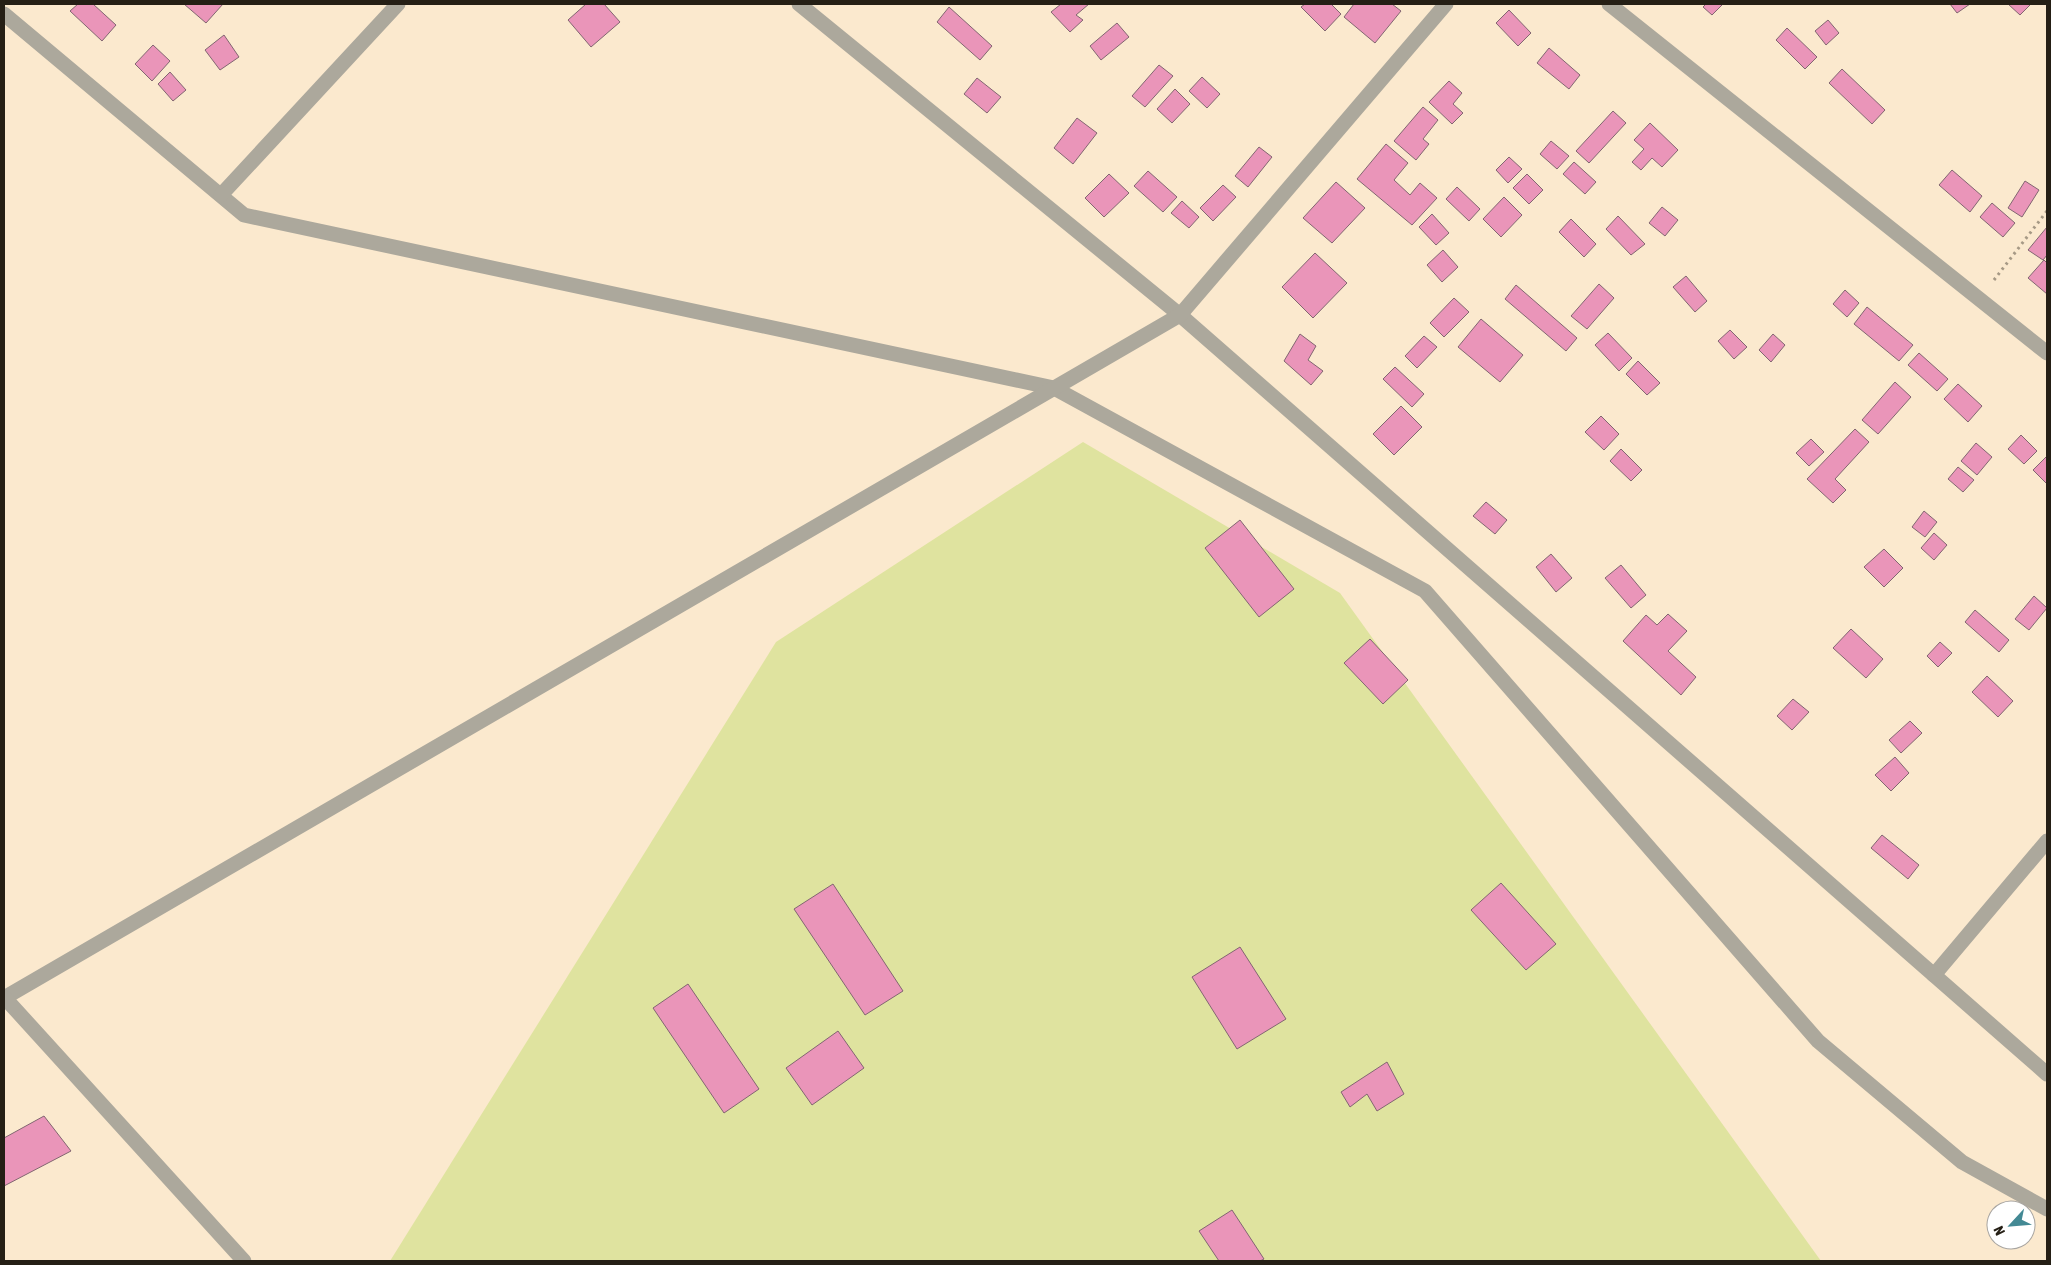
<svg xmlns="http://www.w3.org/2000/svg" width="2051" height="1265" font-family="'Asap Condensed',sans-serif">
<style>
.green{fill:#dfe39f}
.building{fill:#ea95b9;stroke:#826671}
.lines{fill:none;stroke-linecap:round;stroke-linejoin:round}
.path{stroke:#a69985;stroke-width:3;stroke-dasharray:2.5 4;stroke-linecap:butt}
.street{stroke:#aca89c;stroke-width:15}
</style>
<rect width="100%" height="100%" fill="#fbe9ce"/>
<!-- green -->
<polygon class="green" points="1083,442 1340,593 1821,1261 390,1261 776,642"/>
<!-- building -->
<g class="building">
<polygon points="78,4 93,4 116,25 102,41 70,11"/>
<polygon points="184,4 223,4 206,23"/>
<polygon points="586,4 604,4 620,22 591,47 568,20"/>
<polygon points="1061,4 1089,4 1076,15 1083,20 1070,32 1051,12"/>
<polygon points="1305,4 1331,4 1341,14 1325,31 1301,7"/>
<polygon points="1354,4 1392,4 1401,11 1375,43 1344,17"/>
<polygon points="1706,4 1723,4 1712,15 1703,7"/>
<polygon points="1950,4 1970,4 1957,13"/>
<polygon points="2008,4 2031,4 2020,15"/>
<polygon points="949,7 992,46 980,60 937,22"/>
<polygon points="1509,10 1531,33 1518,46 1496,23"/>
<polygon points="1828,20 1839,33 1826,45 1815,31"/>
<polygon points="1117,23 1129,37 1101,60 1090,46"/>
<polygon points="1787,28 1817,57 1805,69 1776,40"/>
<polygon points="224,35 239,57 220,70 205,50"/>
<polygon points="153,45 170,61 152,81 135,64"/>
<polygon points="1549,48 1580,75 1569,89 1537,63"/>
<polygon points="1159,65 1173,76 1145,107 1132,96"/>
<polygon points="1842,69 1885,110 1872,124 1829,83"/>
<polygon points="170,72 186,90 173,101 158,84"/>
<polygon points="1202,77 1220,94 1207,108 1189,91"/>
<polygon points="977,78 1001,97 987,113 964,94"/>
<polygon points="1449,81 1462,93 1453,104 1463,113 1452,124 1429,102"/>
<polygon points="1175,89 1190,104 1172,123 1157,109"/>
<polygon points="1423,107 1438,120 1423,139 1429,144 1416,160 1394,141"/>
<polygon points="1613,111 1626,123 1589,163 1576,151"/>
<polygon points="1077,118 1097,133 1073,164 1054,148"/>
<polygon points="1650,123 1678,150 1662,167 1652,158 1641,170 1632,162 1644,149 1634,140"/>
<polygon points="1551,141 1569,156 1557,169 1540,154"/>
<polygon points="1386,144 1408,163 1394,180 1410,195 1420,183 1437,198 1412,225 1357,179"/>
<polygon points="1259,147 1272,157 1248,187 1235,176"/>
<polygon points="1509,157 1522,169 1508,183 1496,170"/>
<polygon points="1574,162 1596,182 1585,194 1563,174"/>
<polygon points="1952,170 1982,196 1970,212 1939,185"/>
<polygon points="1148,171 1177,197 1163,212 1134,186"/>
<polygon points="1109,174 1129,193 1104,217 1085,198"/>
<polygon points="1527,174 1543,190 1529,204 1513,188"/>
<polygon points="2025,181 2039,190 2022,217 2008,208"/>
<polygon points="1336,182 1365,208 1332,243 1303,218"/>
<polygon points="1223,185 1236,197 1213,221 1200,208"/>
<polygon points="1457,187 1480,209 1469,221 1446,199"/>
<polygon points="1504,197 1522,215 1501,237 1483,219"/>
<polygon points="1182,201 1199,217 1189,228 1171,213"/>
<polygon points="1992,203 2015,223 2003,237 1980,217"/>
<polygon points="1662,207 1678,220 1665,236 1649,223"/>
<polygon points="1432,214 1449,233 1436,245 1419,227"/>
<polygon points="1618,216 1645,244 1631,255 1606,229"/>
<polygon points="1571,219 1596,244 1584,257 1559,232"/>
<polygon points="2047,227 2047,255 2043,260 2028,250"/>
<polygon points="1443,250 1458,267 1442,282 1427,265"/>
<polygon points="1315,253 1347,283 1313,318 1282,287"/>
<polygon points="2044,260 2047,263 2047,294 2028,278"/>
<polygon points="1686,276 1707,301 1695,312 1673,287"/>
<polygon points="1599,284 1614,298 1587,329 1571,316"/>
<polygon points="1516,285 1577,338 1566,351 1505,299"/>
<polygon points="1845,290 1859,303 1847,317 1833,304"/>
<polygon points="1454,298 1469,312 1444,337 1430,323"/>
<polygon points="1867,307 1913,345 1899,361 1854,324"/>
<polygon points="1481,319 1523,355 1500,382 1458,347"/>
<polygon points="1730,330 1747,347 1734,359 1718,341"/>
<polygon points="1608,333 1632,358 1619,371 1595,345"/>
<polygon points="1300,334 1316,346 1308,360 1323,371 1311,385 1284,361"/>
<polygon points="1773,334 1785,345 1771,362 1759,350"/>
<polygon points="1424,336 1437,347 1417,368 1405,356"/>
<polygon points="1919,353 1948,379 1937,391 1908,365"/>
<polygon points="1638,361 1660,383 1647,395 1626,374"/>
<polygon points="1395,367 1424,394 1412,407 1383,379"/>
<polygon points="1895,382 1911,397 1878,434 1862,420"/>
<polygon points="1958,384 1982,406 1968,422 1944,399"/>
<polygon points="1401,406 1422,427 1394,455 1373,434"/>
<polygon points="1601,416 1619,434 1604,450 1585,432"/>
<polygon points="1855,429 1869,442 1835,479 1846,490 1833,503 1807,479"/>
<polygon points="2021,435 2037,451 2024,464 2008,449"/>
<polygon points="1811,439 1824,452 1809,466 1796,453"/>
<polygon points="1976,443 1992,457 1977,475 1961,461"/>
<polygon points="1621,449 1642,470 1631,481 1610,461"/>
<polygon points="2047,456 2047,484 2033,470"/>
<polygon points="1958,467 1974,480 1963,492 1948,479"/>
<polygon points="1486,502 1507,520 1495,534 1473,516"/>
<polygon points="1924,511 1937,522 1925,537 1912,527"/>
<polygon points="1240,520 1294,589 1259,617 1205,548"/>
<polygon points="1934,533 1947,545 1934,560 1921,548"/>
<polygon points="1884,549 1903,568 1884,587 1864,567"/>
<polygon points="1551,554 1572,578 1556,592 1536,567"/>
<polygon points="1621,565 1646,595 1631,608 1605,578"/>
<polygon points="2034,596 2047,608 2029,630 2015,619"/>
<polygon points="1975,610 2009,640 1999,652 1965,622"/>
<polygon points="1668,614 1687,631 1668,651 1696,677 1681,695 1623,641 1646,615 1657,625"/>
<polygon points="1851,629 1883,659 1866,678 1833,648"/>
<polygon points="1370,639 1408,680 1383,704 1344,663"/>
<polygon points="1940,642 1952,653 1938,667 1927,656"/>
<polygon points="1987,676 2013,701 1998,717 1972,692"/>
<polygon points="1793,699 1809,712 1792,730 1777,716"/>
<polygon points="1910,721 1922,733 1901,753 1889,740"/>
<polygon points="1895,757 1909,773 1891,791 1875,775"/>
<polygon points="1882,835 1919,865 1908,879 1871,848"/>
<polygon points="1501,883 1556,944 1526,970 1471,910"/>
<polygon points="833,884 903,991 865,1015 794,909"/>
<polygon points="1240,947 1286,1019 1237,1049 1192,977"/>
<polygon points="688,984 759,1089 724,1113 653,1008"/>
<polygon points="838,1031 864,1068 812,1105 786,1068"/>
<polygon points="1387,1062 1404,1094 1377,1111 1367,1094 1350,1107 1341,1092"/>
<polygon points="44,1116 71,1151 4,1186 4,1138"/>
<polygon points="1232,1210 1264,1259 1260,1261 1219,1261 1199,1231"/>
</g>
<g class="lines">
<!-- path -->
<polyline class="path" points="1994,280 2047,211"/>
<!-- street -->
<g class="street">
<polyline points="799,4 1180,315 2047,1074"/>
<polyline points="1609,4 2047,353"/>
<polyline points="4,14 244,215 1054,388 1425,591 1818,1041 1962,1162 2047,1209"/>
<polyline points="221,195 398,4"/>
<polyline points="1934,975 2047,841"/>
<polyline points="4,998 1180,315 1446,4"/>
<polyline points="5,998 244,1261"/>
</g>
</g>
<!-- border -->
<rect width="2051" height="1265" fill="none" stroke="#251f15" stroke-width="10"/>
<!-- north arrow -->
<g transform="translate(2011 1225) rotate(244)"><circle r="24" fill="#ffffff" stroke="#a8a5a1"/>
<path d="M0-4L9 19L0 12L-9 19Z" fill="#438994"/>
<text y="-8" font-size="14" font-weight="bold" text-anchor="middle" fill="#251f15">N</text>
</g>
</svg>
